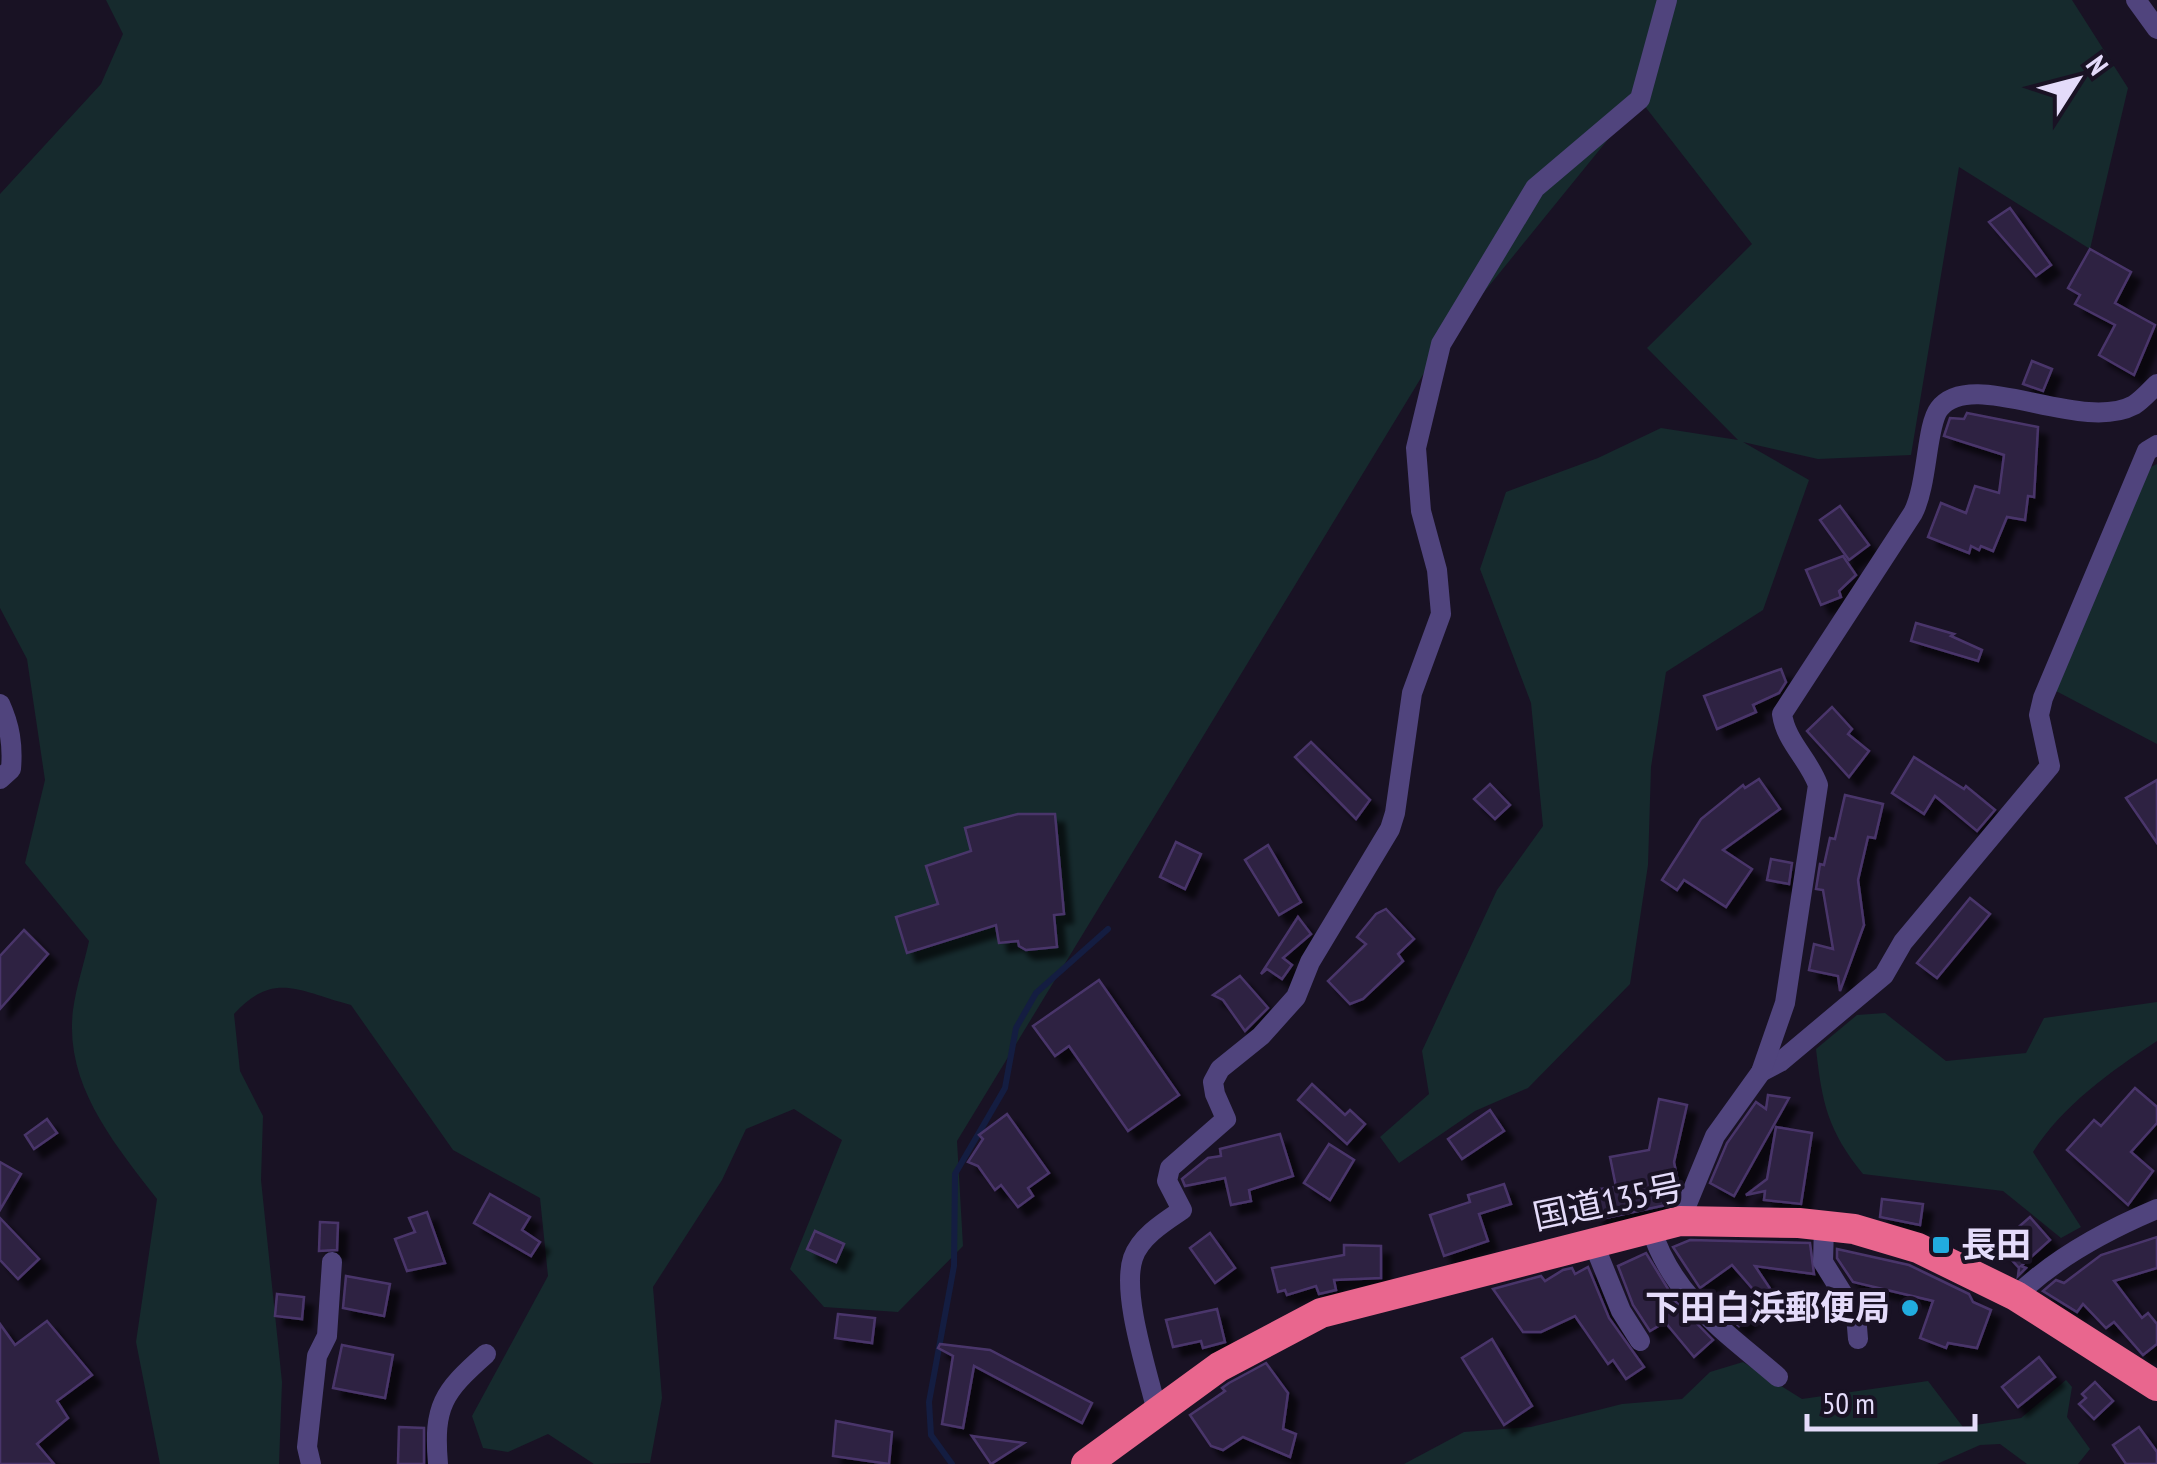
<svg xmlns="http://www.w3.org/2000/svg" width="2157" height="1464" font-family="'PT Sans Narrow','Noto Sans JP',sans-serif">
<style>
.green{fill:#162a2d}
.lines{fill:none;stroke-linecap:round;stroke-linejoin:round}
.stream{stroke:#141d41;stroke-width:6}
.building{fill:#2e2143;stroke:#4a366b;stroke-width:2.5;filter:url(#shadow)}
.street{stroke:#50447d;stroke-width:20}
.highway{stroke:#e9668e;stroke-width:30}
.poi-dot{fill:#21acdf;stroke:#191224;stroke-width:4}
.labels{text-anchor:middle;stroke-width:8;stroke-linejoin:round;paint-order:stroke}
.street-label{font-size:35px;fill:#e4dbfa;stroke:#191224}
.poi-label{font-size:35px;font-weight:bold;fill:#e4dbfa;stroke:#191224;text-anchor:start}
</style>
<defs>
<filter id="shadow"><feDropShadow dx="9" dy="9" stdDeviation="2.5" flood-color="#0009"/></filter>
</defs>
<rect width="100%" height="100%" fill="#191224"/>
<!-- green -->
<g class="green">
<path d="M106,0H2072L2128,88L2090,249L1959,167L1911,455L1818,459L1743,442L1809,480L1763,610L1666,672L1651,767L1648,865L1630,984L1528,1088L1475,1111L1399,1163L1380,1137L1429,1094L1422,1051L1497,890L1543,826L1531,703L1480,569L1506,492L1598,458L1661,428L1738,440L1647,348L1752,244L1640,100L1441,345L957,1141L963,1246L898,1312L824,1307L790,1269L842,1140L794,1109L746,1129L722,1180L653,1287L662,1398L650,1463L594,1464L548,1434L508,1452L483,1448L472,1416L548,1276L540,1198L453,1150L351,1005C300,992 274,970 234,1014L240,1071L263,1116L261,1180L282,1382L279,1464H160L136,1342L157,1199C115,1144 64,1085 73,1010C76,987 84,964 89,941L25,863L45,780L27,659L0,608V194L101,84L123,34Z"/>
<polygon points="2157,464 2157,744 2056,691 2149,468"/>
<path d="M2157,1002V1041C2111,1071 2063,1105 2033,1152L2081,1227L2061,1238L2003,1191L1863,1174C1828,1131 1822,1103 1816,1049L1857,1015L1885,1013L1946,1061L2026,1053L2044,1018Z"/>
<polygon points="1743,1362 1802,1399 1928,1381 1963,1427 2021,1418 2066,1380 2072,1387 2067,1417 2090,1449 2078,1464 2027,1464 2000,1444 1980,1445 1937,1464 1404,1464 1464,1432 1531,1427 1622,1404 1682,1399 1710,1372"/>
</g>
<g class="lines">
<!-- stream -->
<polyline class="stream" points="952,1464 931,1435 929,1402 954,1266 955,1174 1005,1088 1016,1028 1036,993 1108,929"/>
</g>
<!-- building -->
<g class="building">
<polygon points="2010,208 2051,265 2036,276 1989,222"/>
<polygon points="2090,249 2131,272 2115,303 2155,325 2134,375 2099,355 2115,325 2075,304 2080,295 2068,288"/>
<polygon points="2032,361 2052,369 2043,391 2023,384"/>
<polygon points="1967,413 2038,427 2034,497 2028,496 2025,520 2007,517 1993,551 1981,546 1979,550 1971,546 1969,553 1928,537 1941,503 1966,513 1975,486 1999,493 2004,455 1944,436 1950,418 1964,419"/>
<polygon points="1840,506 1869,545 1849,560 1820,520"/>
<polygon points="1843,556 1856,575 1839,591 1841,597 1821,605 1806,570"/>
<polygon points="1916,623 1954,634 1951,636 1982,650 1978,661 1911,641"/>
<polygon points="1781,669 1786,682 1779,693 1753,705 1756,712 1717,729 1704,696"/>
<polygon points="1832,707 1852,729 1848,734 1869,751 1849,777 1807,731"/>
<polygon points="1311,742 1370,800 1356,819 1295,757"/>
<polygon points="1914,757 1964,789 1966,786 1995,810 1977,831 1935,796 1924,814 1892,793"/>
<polygon points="1759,779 1780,809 1723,850 1752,869 1726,907 1684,880 1677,890 1662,880 1701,819 1743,785 1745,788"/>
<polygon points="2157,780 2157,843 2126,798"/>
<polygon points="1490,784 1510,805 1495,819 1474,799"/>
<polygon points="1845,795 1883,804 1875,838 1868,837 1858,880 1864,925 1840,991 1838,976 1809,970 1814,944 1833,949 1823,890 1816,889 1820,864 1824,865 1830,838 1835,839"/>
<polygon points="1018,814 1055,814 1064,914 1054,915 1057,947 1026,950 1019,946 1018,941 999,943 996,925 907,953 896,917 938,904 926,866 971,851 965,828"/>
<polygon points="1176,842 1201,854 1185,889 1160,877"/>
<polygon points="1268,845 1301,902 1279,915 1245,860"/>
<polygon points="1771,859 1792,863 1789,884 1767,880"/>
<polygon points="1970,898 1990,914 1937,978 1917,963"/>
<polygon points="1386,909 1414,939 1398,954 1403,961 1363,999 1350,1004 1328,981 1366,944 1357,937 1376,914"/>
<polygon points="1298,917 1311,934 1283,958 1292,965 1282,979 1267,969 1261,974"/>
<polygon points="24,930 48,954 0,1009 0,956"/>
<polygon points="1240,976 1268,1008 1245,1031 1223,1000 1213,995"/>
<polygon points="1099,980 1179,1095 1128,1131 1069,1046 1055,1056 1033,1026"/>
<polygon points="1312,1084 1345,1115 1350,1110 1365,1124 1347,1144 1298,1100"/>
<polygon points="2135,1088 2157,1107 2157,1123 2131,1152 2153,1171 2128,1205 2067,1150 2094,1120 2101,1126"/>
<polygon points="1768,1095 1789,1098 1734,1196 1710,1183 1727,1143 1756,1102 1766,1109"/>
<polygon points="1659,1099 1687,1105 1674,1162 1679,1188 1669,1191 1671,1204 1596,1220 1591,1190 1616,1187 1610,1157 1649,1150"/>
<polygon points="1490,1110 1504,1131 1462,1159 1448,1139"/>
<polygon points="1007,1114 1049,1173 1028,1188 1033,1196 1018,1207 1001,1185 995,1190 978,1166 968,1162 983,1139 979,1135"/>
<polygon points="47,1119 57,1133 34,1149 25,1135"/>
<polygon points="1776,1127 1812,1133 1801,1204 1764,1200 1765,1191 1746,1195 1767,1179"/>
<polygon points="1280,1134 1293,1176 1249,1190 1251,1201 1231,1205 1225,1178 1185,1186 1182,1179 1208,1158 1221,1156 1220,1149"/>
<polygon points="1329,1144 1354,1160 1330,1200 1304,1183"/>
<polygon points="0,1162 21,1174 0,1210"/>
<polygon points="1504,1184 1511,1204 1479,1214 1488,1241 1444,1256 1430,1215 1470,1202 1468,1195"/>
<polygon points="490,1194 530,1217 522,1230 540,1242 531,1256 474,1223"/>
<polygon points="1882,1199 1923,1204 1920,1225 1880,1217"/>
<polygon points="427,1212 445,1263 407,1271 395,1239 415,1232 409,1218"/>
<polygon points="2030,1217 2050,1240 2021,1266 2026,1268 2018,1276 2019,1268 1998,1245"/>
<polygon points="0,1218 39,1259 18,1279 0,1260"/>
<polygon points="320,1222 338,1223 337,1250 319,1251"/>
<polygon points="815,1231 844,1244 836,1262 807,1249"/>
<polygon points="1210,1233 1235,1268 1215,1283 1190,1248"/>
<polygon points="2157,1237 2157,1268 2114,1281 2142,1318 2148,1313 2157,1324 2157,1344 2143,1355 2114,1322 2106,1328 2083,1304 2077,1312 2043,1291 2056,1280 2064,1283 2101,1255"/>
<polygon points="1690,1240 1810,1243 1814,1274 1755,1266 1779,1302 1770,1309 1732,1265 1700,1288 1673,1247"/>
<polygon points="1344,1245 1381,1246 1381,1278 1334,1280 1336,1290 1319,1294 1316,1286 1287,1295 1285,1290 1278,1292 1272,1268 1344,1255"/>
<polygon points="1837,1249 1909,1265 1969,1294 1973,1302 1991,1310 1977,1348 1948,1343 1946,1348 1920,1338 1933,1301 1853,1282 1837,1258"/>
<polygon points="1646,1253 1676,1302 1713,1340 1694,1357 1665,1322 1650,1331 1633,1305 1618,1266"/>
<polygon points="1588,1267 1609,1318 1644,1367 1626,1379 1613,1360 1608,1364 1575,1316 1541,1332 1523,1332 1493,1289 1541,1276 1545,1281 1563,1270 1572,1268 1575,1274"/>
<polygon points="346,1276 390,1284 384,1316 343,1308"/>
<polygon points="277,1294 304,1297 302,1319 275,1316"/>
<polygon points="1749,1294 1760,1307 1739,1326 1724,1313"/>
<polygon points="1217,1309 1225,1342 1203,1348 1201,1341 1173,1347 1166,1320"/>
<polygon points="838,1314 875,1318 872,1343 835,1338"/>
<polygon points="47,1321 92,1375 57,1401 68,1418 37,1444 54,1464 0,1464 0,1324 15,1345"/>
<polygon points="1492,1339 1532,1406 1504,1425 1462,1358"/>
<polygon points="940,1344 990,1350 1092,1403 1082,1423 974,1366 963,1428 942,1424 953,1356 938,1348"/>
<polygon points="342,1345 393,1355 385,1398 333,1388"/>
<polygon points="2039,1357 2055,1377 2018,1407 2002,1387"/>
<polygon points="1266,1363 1288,1393 1283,1429 1296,1434 1290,1457 1243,1437 1223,1450 1211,1446 1190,1415 1225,1391 1222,1388 1229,1383"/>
<polygon points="2095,1382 2113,1401 2094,1419 2079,1404 2086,1398 2082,1394"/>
<polygon points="836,1421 892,1432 889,1464 833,1456"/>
<polygon points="399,1427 424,1428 424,1464 398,1464"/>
<polygon points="2139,1427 2157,1452 2157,1464 2126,1464 2113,1445"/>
<polygon points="972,1436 1024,1443 991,1464"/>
</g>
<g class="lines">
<!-- street -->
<g class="street">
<polyline points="2136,0 2157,29"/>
<path d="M0,704C10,726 13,745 11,769L0,779"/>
<polyline points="1761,1072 1780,1062 1884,975 1903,942 2050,766 2039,715 2043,698 2147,451 2157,445"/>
<path d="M1680,1221L1715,1136L1761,1072L1785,1003L1818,785C1808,758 1786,742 1782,714L1913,513C1928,484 1926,426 1939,409C1972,366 2080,434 2134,405C2142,400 2150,391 2157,384"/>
<polyline points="1824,1226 1823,1262 1856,1315 1858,1339"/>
<path d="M1651,1228C1672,1297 1726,1332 1778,1377"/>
<polyline points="1593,1242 1621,1311 1640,1341"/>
<path d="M2016,1296C2055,1258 2107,1230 2157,1209"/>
<path d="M1157,1412C1148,1373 1121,1294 1133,1258C1140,1237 1164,1222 1182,1210L1167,1181L1170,1168L1226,1119L1215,1094L1213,1082L1220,1069L1261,1036L1296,997L1310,962L1390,829L1395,813L1412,693L1441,614L1437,570L1421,511L1416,448L1441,344L1535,188L1640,99L1667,0"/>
<polyline points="311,1464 307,1447 317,1356 327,1336 332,1262"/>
<path d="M438,1464C433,1406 443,1392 486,1354"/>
</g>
<!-- highway -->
<polyline class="highway" points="1086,1464 1219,1367 1321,1313 1680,1221 1799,1223 1854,1229 1918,1248 2016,1296 2157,1386"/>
</g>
<!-- markers -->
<g class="poi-dot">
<rect x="1931" y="1235" width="20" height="20" rx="5"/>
<circle cx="1910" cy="1308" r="10"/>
</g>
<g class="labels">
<!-- street labels -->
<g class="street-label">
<text transform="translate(1608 1202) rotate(-12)" y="12">国道135号</text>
</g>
<!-- poi labels -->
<g class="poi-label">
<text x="1961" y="1257">長田</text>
<text x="1890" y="1320" text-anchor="end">下田白浜郵便局</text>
</g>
</g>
<!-- north arrow -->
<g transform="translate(2077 80) rotate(54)" stroke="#191224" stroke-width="8" paint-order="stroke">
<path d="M0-8L18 38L0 25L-18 38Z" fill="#e4dbfa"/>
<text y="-15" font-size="28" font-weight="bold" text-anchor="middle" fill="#e4dbfa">N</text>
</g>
<!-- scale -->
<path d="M1807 1414v15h168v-15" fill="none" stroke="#e4dbfa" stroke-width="5"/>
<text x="1822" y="1414" font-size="30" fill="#e4dbfa" stroke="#191224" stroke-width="8" paint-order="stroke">50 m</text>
</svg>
